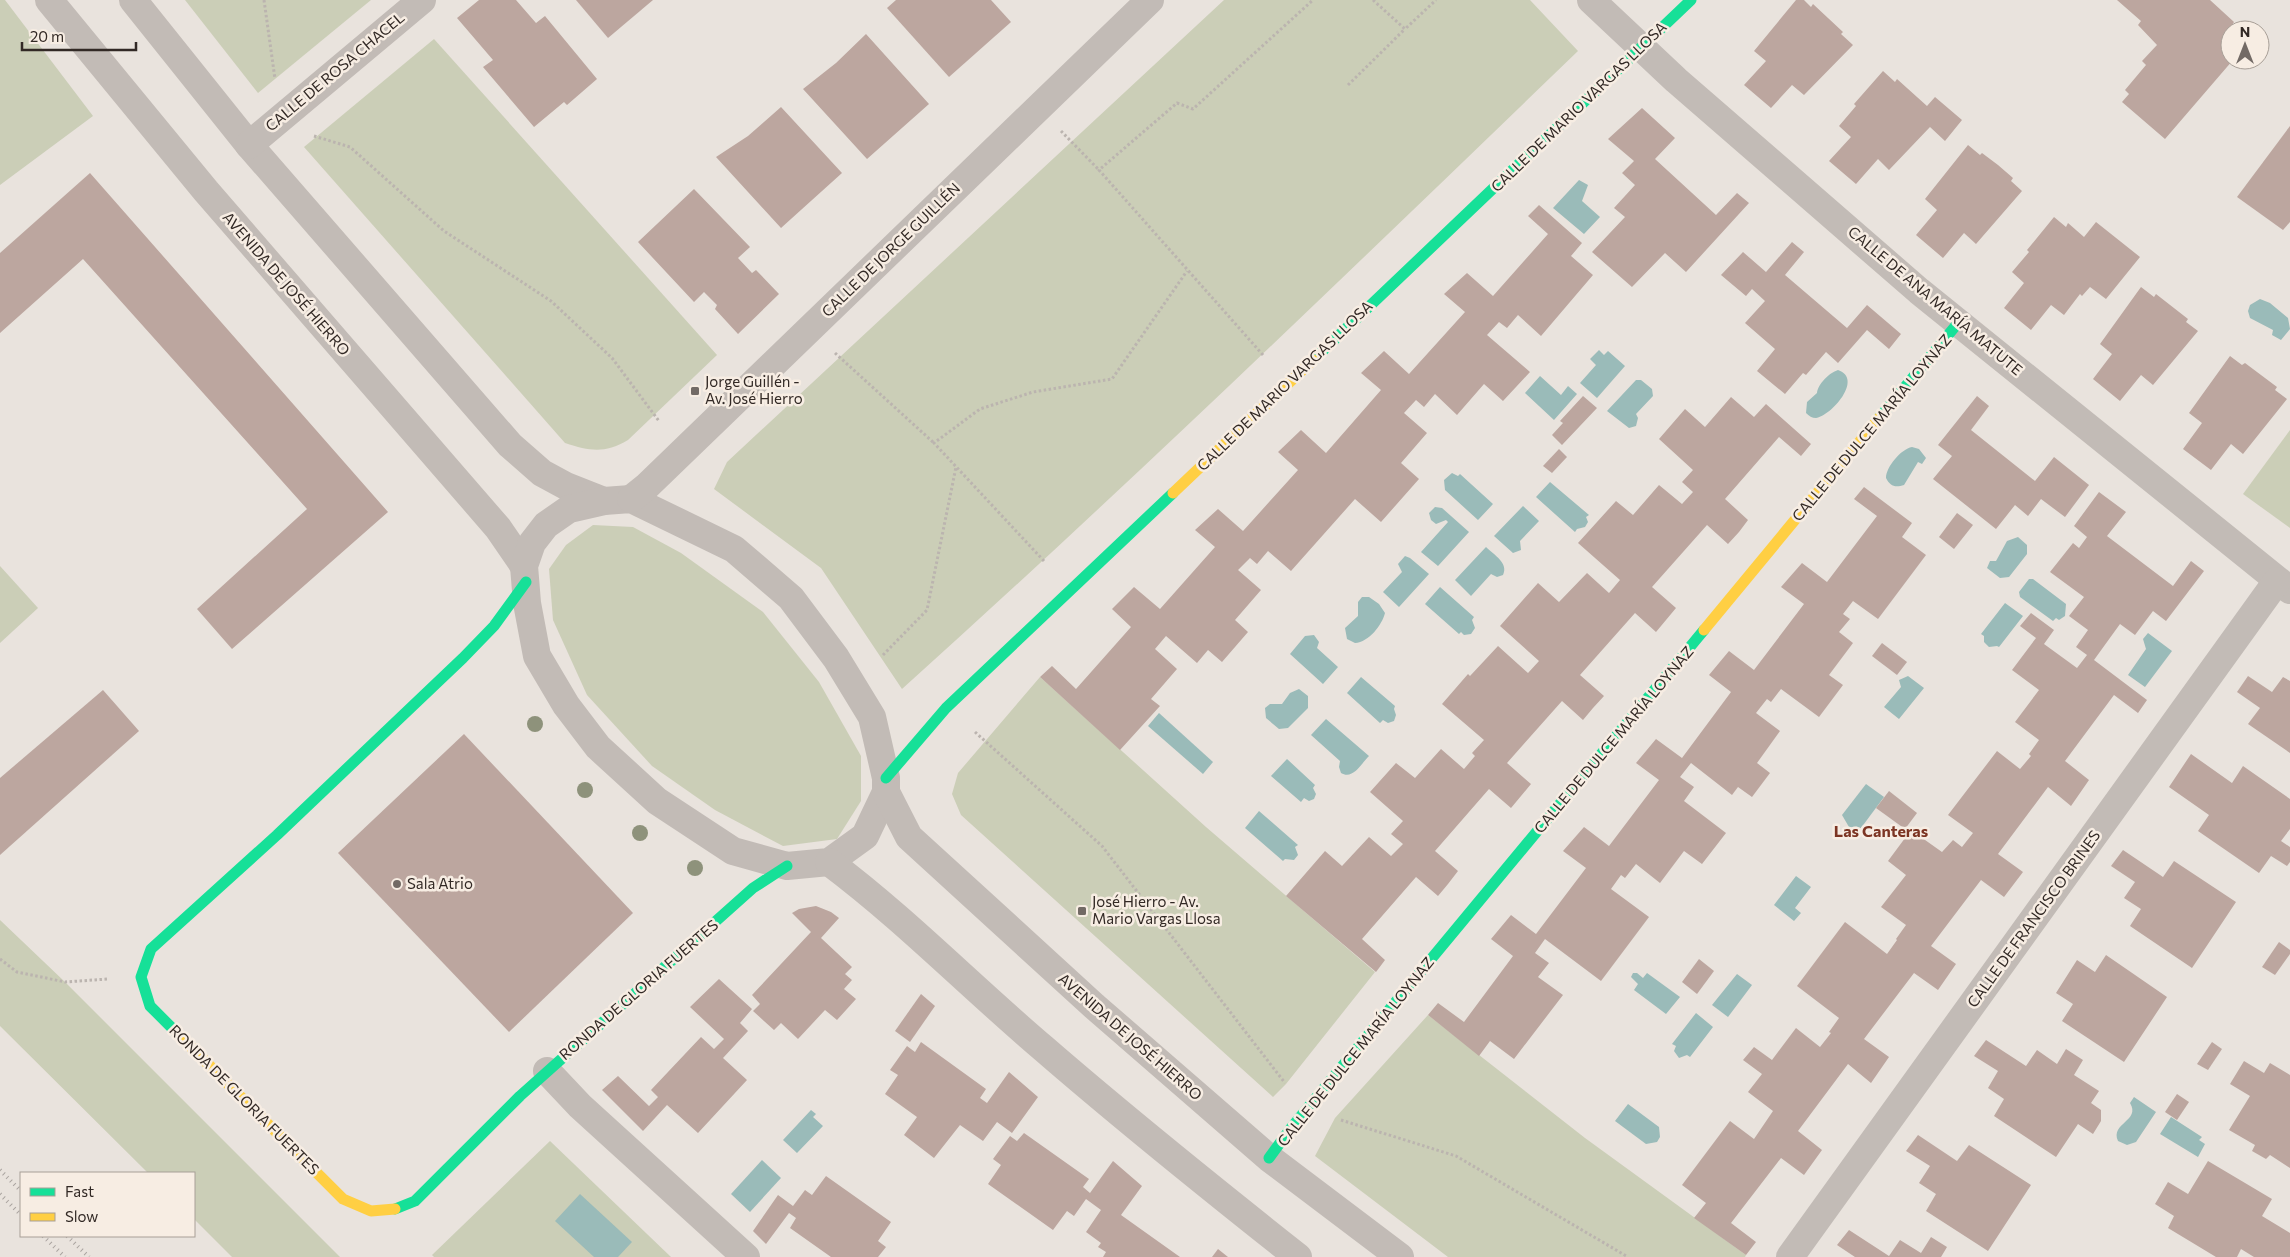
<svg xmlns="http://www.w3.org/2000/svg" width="2290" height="1257" font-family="Commissioner,sans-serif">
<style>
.green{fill:#cbceb7}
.water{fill:#9abbb9}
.building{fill:#bca69f}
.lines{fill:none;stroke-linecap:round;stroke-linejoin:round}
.path{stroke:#bbb4af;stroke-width:3;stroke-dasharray:2.5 2.5;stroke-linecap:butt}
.street{stroke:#c2bbb6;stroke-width:28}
.fast{stroke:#16e098;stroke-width:11}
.slow{stroke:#ffcf43;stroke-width:11}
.rail{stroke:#aaa4a0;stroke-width:4;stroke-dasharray:1 4;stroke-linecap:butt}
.tree{fill:#8e927b}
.poi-dot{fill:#726a65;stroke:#f7ede3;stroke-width:2}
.labels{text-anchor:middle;stroke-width:5;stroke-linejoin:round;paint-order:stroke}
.street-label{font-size:15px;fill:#322925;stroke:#f7ede3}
.poi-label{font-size:15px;fill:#322925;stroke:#f7ede3;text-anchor:start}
.neighbourhood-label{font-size:16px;font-weight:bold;fill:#7c3523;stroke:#f7ede3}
</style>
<rect width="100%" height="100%" fill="#e9e3dd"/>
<!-- green -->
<g class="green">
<polygon points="0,0 5,0 93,116 0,185"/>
<polygon points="185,0 371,0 258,93"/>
<path d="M1224,0H1530L1578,51C1355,266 1133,481 902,689L821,568L714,489L727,462Z"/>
<path d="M434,39L717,355L628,440C604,454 590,451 565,443L304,147Z"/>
<polygon points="2290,430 2290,528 2243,494"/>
<polygon points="593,525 633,527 681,553 763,612 819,682 861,756 861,801 837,839 783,846 715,810 652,766 587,695 553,620 549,569 566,545"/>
<polygon points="0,566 38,608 0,643"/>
<polygon points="1040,677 1206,827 1375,972 1286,1084 1273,1097 961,815 952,794 958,773"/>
<polygon points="0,920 65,982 340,1257 232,1257 194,1219 194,1173 148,1173 0,1026"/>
<polygon points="1428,1015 1585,1138 1746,1255 1745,1257 1448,1257 1315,1156 1335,1118"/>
<polygon points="550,1141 671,1257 434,1257 432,1255"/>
</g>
<!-- water -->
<g class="water">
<polygon points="1579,180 1588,185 1582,201 1600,217 1584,234 1553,208"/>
<polygon points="2260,299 2270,303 2288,318 2290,329 2281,340 2272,335 2273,330 2250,318 2248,311 2250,305"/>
<polygon points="1599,350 1604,355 1608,351 1625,366 1597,398 1580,383 1596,365 1590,359"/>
<path d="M1838,370C1864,379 1831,416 1816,418C1812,418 1809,416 1806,413L1807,402L1817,393C1818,384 1829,373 1838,370Z"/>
<polygon points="1540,376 1561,395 1568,386 1577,394 1554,420 1525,393"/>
<polygon points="1636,380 1641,380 1652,389 1653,396 1636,414 1638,418 1636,426 1629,428 1607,411"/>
<path d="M1912,447L1919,449L1926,458L1922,464L1918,462L1904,485C1895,488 1890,486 1886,478C1886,467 1901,449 1912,447Z"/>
<polygon points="1452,473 1458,476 1460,474 1493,504 1478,520 1445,490 1444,480"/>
<polygon points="1550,482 1589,515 1586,517 1588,522 1585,527 1577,529 1575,532 1536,497"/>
<polygon points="1523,506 1539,521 1520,541 1521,550 1513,553 1494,536"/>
<polygon points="1435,507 1442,508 1469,532 1438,566 1421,552 1448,522 1446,520 1436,524 1431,520 1429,513"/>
<polygon points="2018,537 2027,545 2027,554 2009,577 2000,578 1987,568 1990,561 1996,561 2007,541"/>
<path d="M1486,547C1494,555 1509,563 1503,575L1497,577L1491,574L1471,596L1455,580Z"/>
<polygon points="1405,556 1410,558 1429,574 1399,607 1383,592 1402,572 1398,564"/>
<polygon points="2029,579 2033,579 2066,604 2065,616 2059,620 2056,618 2053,621 2020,597 2019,592"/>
<polygon points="1440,587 1474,617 1472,620 1475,628 1471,634 1464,635 1461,632 1459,634 1425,604"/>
<path d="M1362,597H1369L1379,604L1385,613C1382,625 1369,642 1355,643L1347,639L1345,628L1358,616V602Z"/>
<polygon points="2005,603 2023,616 1999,647 1997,646 1989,647 1984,642 1984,636 1981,634"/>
<polygon points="2148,633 2172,651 2145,687 2128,675 2146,649 2143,639"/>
<polygon points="1314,635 1319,642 1317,648 1338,667 1323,684 1290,654 1305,636"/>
<polygon points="1908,676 1924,688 1899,719 1884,707 1901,687 1899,680"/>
<polygon points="1361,677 1395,706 1394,709 1396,715 1394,721 1388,723 1383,720 1380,723 1347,693"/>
<polygon points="1299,689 1308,696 1308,708 1288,728 1279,729 1266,718 1265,708 1270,704 1282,704 1290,693"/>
<polygon points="1159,713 1213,762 1203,774 1148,726"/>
<path d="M1326,719L1369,756C1361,764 1353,780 1341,773L1339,767L1340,761L1311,735Z"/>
<polygon points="1287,759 1315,785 1313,788 1316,794 1314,799 1309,801 1304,798 1301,802 1271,776"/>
<polygon points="1866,784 1884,797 1861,828 1849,827 1842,815"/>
<polygon points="1259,811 1298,845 1295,847 1298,855 1294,860 1285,859 1283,861 1245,828"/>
<polygon points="1796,876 1811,887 1795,908 1801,913 1794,921 1774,905"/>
<polygon points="1633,973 1637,973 1643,978 1647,973 1680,997 1666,1014 1634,990 1638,984 1631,977"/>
<polygon points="1737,974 1752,985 1728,1017 1712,1005"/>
<polygon points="1696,1013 1713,1027 1690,1057 1687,1055 1679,1058 1674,1051 1676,1046 1672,1044"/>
<path d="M2134,1097L2156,1112L2136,1142L2127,1145L2118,1141C2110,1123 2141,1121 2130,1103Z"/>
<polygon points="1628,1104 1659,1127 1660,1137 1657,1142 1646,1144 1615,1121"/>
<polygon points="811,1110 816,1114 813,1117 823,1126 797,1153 783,1140"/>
<polygon points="2171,1117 2202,1137 2199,1140 2205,1144 2198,1157 2160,1134"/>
<polygon points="762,1160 781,1178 750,1212 731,1194"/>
<polygon points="580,1194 632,1242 618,1257 594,1257 555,1221"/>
</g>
<!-- building -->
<g class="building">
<polygon points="479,0 516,0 536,23 545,16 597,79 567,105 564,102 534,127 483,67 493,60 457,18"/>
<polygon points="576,0 653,0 608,38"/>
<polygon points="896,0 991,0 1011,22 949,77 887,8"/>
<polygon points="1796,0 1804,0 1811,7 1813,4 1843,32 1841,34 1853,45 1804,95 1792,85 1771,108 1744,85 1766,61 1754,51"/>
<polygon points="2117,0 2210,0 2234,22 2232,25 2237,30 2230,30 2230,60 2233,60 2165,139 2122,102 2129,94 2125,90 2146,65 2142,61 2157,45 2138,25 2141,21"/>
<polygon points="866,34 929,104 867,159 803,89 836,63"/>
<polygon points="1883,71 1895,82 1897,79 1927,106 1935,97 1962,120 1945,141 1930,127 1889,170 1878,159 1856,184 1829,161 1851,137 1839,126 1856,106 1854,104"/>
<polygon points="781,107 842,173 781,228 716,157 748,136"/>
<polygon points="1642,108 1675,138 1655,159 1716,215 1737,193 1749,203 1686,272 1665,253 1632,287 1592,252 1625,217 1614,208 1635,185 1622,173 1634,161 1608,139"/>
<polygon points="2290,126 2290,222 2283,230 2237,197"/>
<polygon points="1968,145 1980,155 1982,153 1998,165 2013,178 2011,181 2022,191 1976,244 1964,233 1943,258 1916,235 1937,210 1925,199"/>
<polygon points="90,173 388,512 232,649 197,609 307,509 83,259 0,333 0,253"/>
<polygon points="694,189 750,247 738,258 752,273 756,270 779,294 738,334 715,309 717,305 704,292 694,302 638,242"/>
<polygon points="1539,205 1582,243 1571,256 1593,275 1541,336 1518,315 1507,328 1499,322 1487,335 1530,372 1503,401 1484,384 1457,415 1435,394 1424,407 1416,400 1404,413 1427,433 1401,463 1419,479 1381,522 1355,499 1291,571 1268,551 1257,564 1250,558 1238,570 1261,590 1235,620 1248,632 1222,662 1208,650 1197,663 1166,636 1155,649 1177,669 1151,699 1160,706 1120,750 1040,677 1052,666 1076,689 1131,627 1112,609 1134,587 1160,609 1215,547 1195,530 1218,509 1243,531 1298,470 1278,452 1301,430 1326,453 1381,390 1361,373 1384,351 1409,374 1465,312 1444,294 1467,273 1493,296 1548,234 1528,216"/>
<polygon points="2054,217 2066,227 2068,223 2084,237 2096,222 2140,257 2106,299 2090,287 2082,296 2080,294 2064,315 2051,305 2031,330 2004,308 2024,283 2012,272 2029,252 2027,250"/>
<polygon points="1792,242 1804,252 1785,275 1847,328 1867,305 1901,334 1889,349 1867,330 1838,363 1826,352 1806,375 1803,373 1785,394 1757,371 1775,349 1745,323 1765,301 1752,289 1746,296 1721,275 1743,252 1766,272"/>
<polygon points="2141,287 2154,297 2156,294 2188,319 2186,322 2198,331 2153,385 2141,375 2120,401 2093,379 2112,354 2100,344"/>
<polygon points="2230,356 2242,365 2245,363 2277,387 2275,390 2287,399 2243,454 2231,444 2211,470 2183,449 2202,423 2189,413"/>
<polygon points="1583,396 1597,408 1562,445 1552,435 1563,423 1560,421"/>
<polygon points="1977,396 1989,406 1971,430 2035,481 2054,457 2089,485 2065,517 2041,499 2028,516 2015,505 1996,529 1933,479 1952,456 1938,445"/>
<polygon points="1731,397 1754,417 1766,404 1811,444 1801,456 1779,437 1725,499 1748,520 1739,532 1728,544 1707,525 1652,587 1676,608 1656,632 1635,613 1580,675 1604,696 1593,708 1583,720 1562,701 1507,763 1531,784 1511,808 1489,789 1435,851 1458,871 1448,884 1438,896 1416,877 1362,939 1385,960 1376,972 1286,896 1325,851 1342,866 1369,837 1391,856 1403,844 1391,834 1403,821 1370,792 1396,763 1415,778 1441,749 1464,769 1475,756 1472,753 1484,740 1442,704 1468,674 1470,676 1498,646 1528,673 1539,661 1500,626 1538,583 1559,602 1587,573 1609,593 1620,580 1578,543 1616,501 1633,515 1659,485 1682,504 1693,492 1682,482 1693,470 1659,439 1685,409 1705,427"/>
<polygon points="1559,449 1567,457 1552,473 1543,466"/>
<polygon points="1864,487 1912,523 1902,537 1926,555 1878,619 1853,601 1843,614 1850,619 1839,632 1853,643 1829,675 1843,685 1819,717 1781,689 1771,702 1767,699 1756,713 1780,731 1757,763 1770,773 1752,797 1738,787 1732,795 1691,763 1680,777 1694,787 1684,801 1726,833 1702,864 1684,851 1660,883 1636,864 1625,878 1621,875 1611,889 1649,917 1601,981 1545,939 1535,953 1549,963 1538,977 1563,995 1514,1059 1490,1041 1479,1056 1428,1015 1438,1003 1464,1022 1513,956 1491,939 1511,915 1536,934 1586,868 1563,851 1584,827 1609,846 1659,780 1636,763 1656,739 1682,758 1731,692 1709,675 1729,651 1754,670 1804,604 1781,587 1802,563 1827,582 1877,516 1854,499"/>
<polygon points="2099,492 2126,512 2107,536 2173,586 2191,561 2204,571 2166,621 2153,611 2135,635 2120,624 2094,660 2147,700 2138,713 2114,695 2065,761 2089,780 2071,806 2048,787 1998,854 2023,872 2004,897 1981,880 1931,946 1956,964 1938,990 1914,973 1864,1039 1889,1057 1871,1083 1848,1064 1798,1131 1822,1150 1804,1175 1781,1158 1731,1223 1756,1242 1746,1255 1694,1218 1706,1203 1682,1185 1730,1121 1754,1139 1773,1111 1748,1092 1762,1074 1743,1060 1754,1047 1772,1060 1796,1028 1820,1047 1831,1033 1829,1032 1839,1018 1797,986 1845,922 1887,954 1897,940 1896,939 1906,925 1881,907 1906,875 1888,861 1911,830 1942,852 1953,840 1962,847 1973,833 1948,815 1997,751 2020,769 2031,756 2029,754 2039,740 2015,722 2039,690 2012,670 2036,638 2020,626 2031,613 2054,630 2044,644 2077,668 2087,655 2076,647 2088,630 2069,616 2084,597 2050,572 2073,543 2079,548 2087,537 2074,526"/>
<polygon points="1957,513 1973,525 1954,549 1939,537"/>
<polygon points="1882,643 1907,662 1897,675 1872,656"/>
<polygon points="2248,676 2272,692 2283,677 2290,681 2290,753 2248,724 2260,708 2237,692"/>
<polygon points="103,690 139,731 0,855 0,778"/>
<polygon points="464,734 633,913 509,1032 338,853"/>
<polygon points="2191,754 2232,783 2243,766 2290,799 2290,829 2281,841 2290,847 2290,862 2287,866 2271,856 2259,873 2198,831 2209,815 2169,787"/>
<polygon points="1889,791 1917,813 1905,829 1876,808"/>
<polygon points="2123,850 2163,877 2174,861 2236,902 2192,968 2130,926 2141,909 2124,898 2135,882 2111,866"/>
<polygon points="816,906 831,912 839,918 821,938 852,967 845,974 852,980 844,989 856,999 837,1020 825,1010 798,1039 781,1023 774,1030 753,1011 760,1004 752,995 811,932 792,913 799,909"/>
<polygon points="2279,942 2290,950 2290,954 2275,975 2262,967"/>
<polygon points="2106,955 2167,997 2124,1062 2062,1021 2073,1004 2056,993 2077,960 2095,972"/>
<polygon points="1699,959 1714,971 1697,994 1682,982"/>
<polygon points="719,979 752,1009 740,1023 748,1031 723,1058 747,1080 698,1133 667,1105 643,1131 602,1090 618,1076 649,1106 658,1097 651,1090 701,1037 714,1049 724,1039 690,1007"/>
<polygon points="921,994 935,1006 910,1042 895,1031"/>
<polygon points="1986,1040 2026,1066 2037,1050 2057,1064 2066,1049 2083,1060 2074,1075 2099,1091 2091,1103 2101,1110 2101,1121 2093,1134 2078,1124 2056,1157 1994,1116 2004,1099 1988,1088 1998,1071 1974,1056"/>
<polygon points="921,1042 986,1089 980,1098 987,1103 1009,1072 1038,1097 1012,1133 997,1122 983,1141 960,1125 934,1158 904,1135 917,1117 885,1094 898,1075 890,1070 907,1046 915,1052"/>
<polygon points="2212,1042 2222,1049 2208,1070 2197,1064"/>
<polygon points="2244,1061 2264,1073 2270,1063 2290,1075 2290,1168 2270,1155 2266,1159 2252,1151 2255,1145 2229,1130 2250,1096 2230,1084"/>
<polygon points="2177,1094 2189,1102 2177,1120 2165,1112"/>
<polygon points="1024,1133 1089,1179 1083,1187 1090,1193 1113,1161 1142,1186 1121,1215 1180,1257 1103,1257 1106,1252 1098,1247 1101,1243 1086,1232 1101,1210 1086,1199 1074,1216 1067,1211 1053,1230 988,1184 1001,1165 993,1159 1010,1136 1017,1141"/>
<polygon points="1918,1135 1957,1161 1969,1145 2031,1185 1988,1251 1926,1211 1936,1194 1919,1183 1930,1166 1906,1151"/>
<polygon points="2208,1161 2272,1199 2262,1216 2290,1233 2290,1257 2254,1257 2241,1249 2237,1257 2216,1257 2168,1228 2174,1216 2155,1204 2168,1182 2188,1194"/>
<polygon points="826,1176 891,1222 878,1241 886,1247 878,1257 831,1257 790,1228 796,1218 789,1213 766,1244 753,1231 778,1195 793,1206 805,1190 812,1195"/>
<polygon points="1849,1230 1889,1256 1900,1240 1921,1253 1931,1237 1947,1247 1941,1257 1855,1257 1837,1245"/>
<polygon points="1218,1249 1228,1257 1212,1257"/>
</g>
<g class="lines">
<!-- path -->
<g class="path">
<polyline points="264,0 275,79"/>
<polyline points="1373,0 1405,29 1436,0"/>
<polyline points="1348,85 1405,29"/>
<polyline points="1061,131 1099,170"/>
<polyline points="314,136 350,147 444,231 551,301 612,358 659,421"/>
<polyline points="835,353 934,443"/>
<polyline points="1263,355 1099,170 1177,103 1193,109 1313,0"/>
<polyline points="1044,561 934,443 980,409 1033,392 1112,379 1187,271"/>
<polyline points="883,655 927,610 956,467"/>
<polyline points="975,732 1102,846 1285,1083"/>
<polyline points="0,959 17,972 65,982 108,979"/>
<polyline points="1341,1120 1456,1156 1628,1257"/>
</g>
<!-- street -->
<g class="street">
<polyline points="49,0 206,191 498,528 524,566"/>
<polyline points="133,0 249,145 510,445 542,473 566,486 604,501"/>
<polyline points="1591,0 1676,80 1919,291 2290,590"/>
<polyline points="249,145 422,0"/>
<polygon points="631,499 734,549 791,598 836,658 872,717 886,778 886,792 865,836 829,862 787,866 733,851 657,801 598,747 566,705 537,656 527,603 524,566 532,543 546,525 569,509 604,501"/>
<polyline points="631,499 646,487 1150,0"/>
<polyline points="886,792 909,837 1094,1006 1269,1158 1400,1257"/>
<path d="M829,862C905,919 971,987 1043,1048C1126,1120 1212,1189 1298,1257"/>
<polyline points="547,1071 580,1106 746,1257"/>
<polyline points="1790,1257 2277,581"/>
</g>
<!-- fast -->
<g class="fast">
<polyline points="1313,360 1691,0"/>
<polyline points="1880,417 1958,323"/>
<polyline points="886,778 946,708 1173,493"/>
<polyline points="181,1037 150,1006 141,977 151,949 277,835 463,658 494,626 526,582"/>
<polyline points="1269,1158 1291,1128 1704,630"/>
<polyline points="395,1209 415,1201 520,1096 753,888 787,866"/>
</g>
<!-- slow -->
<g class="slow">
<polyline points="1173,493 1313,360"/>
<polyline points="1704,630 1880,417"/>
<polyline points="181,1037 343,1199 371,1211 395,1209"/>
</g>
<!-- rail -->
<g class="rail">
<polyline points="0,1170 21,1191"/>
<polyline points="0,1194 21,1215"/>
<polyline points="43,1236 65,1257"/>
<polyline points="67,1236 89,1257"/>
</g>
</g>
<!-- trees -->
<g class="tree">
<circle cx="535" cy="724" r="8"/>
<circle cx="585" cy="790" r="8"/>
<circle cx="640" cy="833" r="8"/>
<circle cx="695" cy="868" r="8"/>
</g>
<!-- markers -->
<g class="poi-dot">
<rect x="690" y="386" width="10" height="10" rx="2.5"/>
<circle cx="397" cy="884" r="5"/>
<rect x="1077" y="906" width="10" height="10" rx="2.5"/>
</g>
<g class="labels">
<!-- street labels -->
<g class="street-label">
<text transform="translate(335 72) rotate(-40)" y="5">CALLE DE ROSA CHACEL</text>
<text transform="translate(1579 107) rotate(-44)" y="5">CALLE DE MARIO VARGAS LLOSA</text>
<text transform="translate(891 250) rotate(-44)" y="5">CALLE DE JORGE GUILLÉN</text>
<text transform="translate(286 284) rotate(49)" y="5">AVENIDA DE JOSÉ HIERRO</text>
<text transform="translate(1935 301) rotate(40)" y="5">CALLE DE ANA MARÍA MATUTE</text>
<text transform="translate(1285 386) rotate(-44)" y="5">CALLE DE MARIO VARGAS LLOSA</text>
<text transform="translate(1872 428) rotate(-50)" y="5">CALLE DE DULCE MARÍA LOYNAZ</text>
<text transform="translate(1614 740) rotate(-50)" y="5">CALLE DE DULCE MARÍA LOYNAZ</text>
<text transform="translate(2034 919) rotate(-54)" y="5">CALLE DE FRANCISCO BRINES</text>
<text transform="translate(639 990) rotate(-41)" y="5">RONDA DE GLORIA FUERTES</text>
<text transform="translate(1130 1037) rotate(41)" y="5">AVENIDA DE JOSÉ HIERRO</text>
<text transform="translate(1356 1052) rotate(-51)" y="5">CALLE DE DULCE MARÍA LOYNAZ</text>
<text transform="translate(244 1100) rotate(45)" y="5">RONDA DE GLORIA FUERTES</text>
</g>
<!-- poi labels -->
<g class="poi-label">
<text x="705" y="387">Jorge Guillén -<tspan x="705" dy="17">Av. José Hierro</tspan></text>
<text x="407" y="889">Sala Atrio</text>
<text x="1092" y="907">José Hierro - Av.<tspan x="1092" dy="17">Mario Vargas Llosa</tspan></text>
</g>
<!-- neighbourhood labels -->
<g class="neighbourhood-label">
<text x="1881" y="837">Las Canteras</text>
</g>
</g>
<!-- legend -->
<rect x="20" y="1172" width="175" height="65" fill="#f7ede3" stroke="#a89f97"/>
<rect x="30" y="1188" width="25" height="8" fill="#16e098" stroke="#a89f97"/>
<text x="65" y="1197" font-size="15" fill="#322925">Fast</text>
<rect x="30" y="1213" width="25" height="8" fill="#ffcf43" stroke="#a89f97"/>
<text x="65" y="1222" font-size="15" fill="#322925">Slow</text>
<!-- north arrow -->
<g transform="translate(2245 45)"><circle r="24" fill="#f7ede3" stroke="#a89f97"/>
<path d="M0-4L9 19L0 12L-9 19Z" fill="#726a65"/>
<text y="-8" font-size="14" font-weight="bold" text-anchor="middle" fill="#322925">N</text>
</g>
<!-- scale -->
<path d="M22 42v8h114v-8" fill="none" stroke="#322925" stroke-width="2.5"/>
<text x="30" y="42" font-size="15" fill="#322925" stroke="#f7ede3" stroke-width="4" paint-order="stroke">20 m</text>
</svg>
